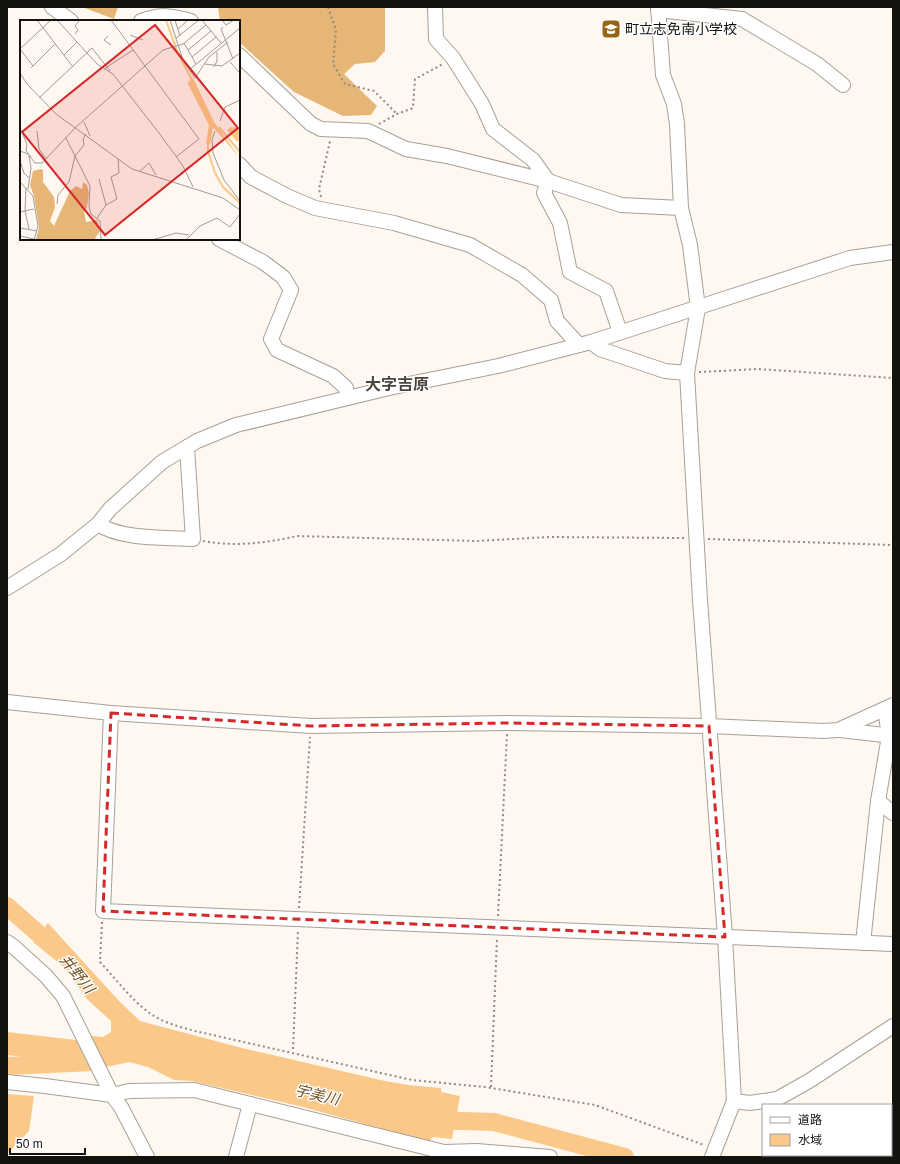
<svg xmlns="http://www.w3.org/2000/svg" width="900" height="1164" font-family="Arial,'Noto Sans JP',sans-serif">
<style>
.forest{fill:#e6b676}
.water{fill:#fac989}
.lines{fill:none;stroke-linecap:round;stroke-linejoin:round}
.river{stroke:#fac989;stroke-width:18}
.minor-casing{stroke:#a8a096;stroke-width:16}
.path{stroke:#8f8a84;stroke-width:2;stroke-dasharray:2 3;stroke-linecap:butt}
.minor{stroke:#fff;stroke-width:14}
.marked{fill:none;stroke:#d62828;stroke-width:3;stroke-dasharray:8 5;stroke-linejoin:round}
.labels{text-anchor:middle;stroke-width:3;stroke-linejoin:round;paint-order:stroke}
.poi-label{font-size:14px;fill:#14120e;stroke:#fff;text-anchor:start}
.water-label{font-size:15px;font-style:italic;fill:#715021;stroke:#fff}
.quarter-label{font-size:16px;font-weight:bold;fill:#4d463d;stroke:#fff}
.inset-river{fill:none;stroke:#fac989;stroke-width:2}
.inset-road{fill:none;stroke:#a19c96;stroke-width:1}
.view{fill:#d62828;fill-opacity:0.15;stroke:#d62828;stroke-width:2}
.inset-edge{fill:none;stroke:#14120e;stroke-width:2}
</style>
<rect width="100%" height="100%" fill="#fff8f0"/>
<!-- forest -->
<g class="forest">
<polygon points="82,7 118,7 114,19"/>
<polygon points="218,7 385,7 385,51 375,62 355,64 344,74 377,106 371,115 343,116 294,92 239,42 239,21 220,21"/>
</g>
<!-- water -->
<g class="water">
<polygon points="48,923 119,1001 140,1021 242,1048 385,1081 408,1085 441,1088 441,1092 460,1096 452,1139 432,1137 430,1142 303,1107 192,1081 174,1080 148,1067 129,1062 106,1067 7,1055 7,1032 76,1040 92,1036 103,1037 111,1032 111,1021 87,999 65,968 33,942"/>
<polygon points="7,1094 34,1096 29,1131 7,1154"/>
</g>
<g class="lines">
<!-- river -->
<g class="river">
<polyline points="7,906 57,950"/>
<polyline points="7,1066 94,1062"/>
<polyline points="430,1120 494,1122 625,1157"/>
</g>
<!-- minor casing -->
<g class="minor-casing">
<g id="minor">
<polyline points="52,7 71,21"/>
<polyline points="435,7 436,39 453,58 482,104 493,129 533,160 548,181"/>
<polyline points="658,7 663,75 674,104 677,124 681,208 690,245 698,308 687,373 700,600 725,937 734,1101 712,1157"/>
<polyline points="658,10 742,19 817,64 843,85"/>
<path d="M141,21C161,14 171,15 191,21"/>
<polyline points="239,55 311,124 321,129 368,131 406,149 447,156 548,181 621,205 681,208"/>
<polyline points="239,164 251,177 287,196 315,208 394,223 470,245 522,275 551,300 557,321 579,345"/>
<polyline points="548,181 544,193 560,223 570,272 606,291 620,332"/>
<polyline points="219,239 263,262 283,277 291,290 271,339 277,350 333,376 346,388 348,398"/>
<polyline points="591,342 600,349 665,371 687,373"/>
<path d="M98,524C122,540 165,537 193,539L187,447"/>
<polyline points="7,588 61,554 98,524 110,509 162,462 197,441 236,425 389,388 498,366 591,342 850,258 893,252"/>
<polyline points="7,702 111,713 311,726 507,723 709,726 823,731 838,730 893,705"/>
<polyline points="111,713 103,911 893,944"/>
<polyline points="840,730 893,736"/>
<polyline points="878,801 893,813"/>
<polyline points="7,942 14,947 46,976 63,996 112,1095 121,1107 147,1157"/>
<polyline points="863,943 878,801 889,736 885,709"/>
<polyline points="7,1082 45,1086 112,1095 129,1091 194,1090 444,1152 477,1151 550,1157"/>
<polyline points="734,1101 750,1103 777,1099 809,1081 893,1026"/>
<polyline points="236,1157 250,1104"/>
</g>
</g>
<!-- path -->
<g class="path">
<polyline points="328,7 336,30 333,64 345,84 374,91 397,114"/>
<polyline points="379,124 397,114 413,108 415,79 443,64"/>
<polyline points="321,197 319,189 330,141"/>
<polyline points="699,372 758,369 893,378"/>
<polyline points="708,539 893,545"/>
<path d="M203,541C235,547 266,543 297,536L476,541L550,537L686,538"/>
<polyline points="299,908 310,737"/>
<polyline points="498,916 507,734"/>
<path d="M102,922L100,962C116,979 132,1001 151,1014C164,1023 180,1027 195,1031L412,1080L485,1087L595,1105L704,1145"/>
<polyline points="293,1049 298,931"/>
<polyline points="491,1087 497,938"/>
</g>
<!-- minor -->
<use href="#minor" class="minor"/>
</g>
<!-- marked area -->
<path class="marked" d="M111,713L311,726L507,723L709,726L725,937L103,911Z"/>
<!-- icons -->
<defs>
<g id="school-square" transform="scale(1)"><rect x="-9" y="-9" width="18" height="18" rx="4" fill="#956414" stroke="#fff"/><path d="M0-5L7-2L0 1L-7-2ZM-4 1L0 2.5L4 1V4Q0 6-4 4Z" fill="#fff"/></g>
</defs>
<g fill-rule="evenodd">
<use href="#school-square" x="611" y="29"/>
</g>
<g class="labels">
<!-- poi labels -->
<g class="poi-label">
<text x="625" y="34">町立志免南小学校</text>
</g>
<!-- water labels -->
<g class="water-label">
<text transform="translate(77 974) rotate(51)" y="5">井野川</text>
<text transform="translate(317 1095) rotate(13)" y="5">宇美川</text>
</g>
<!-- quarter labels -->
<g class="quarter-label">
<text x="397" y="390">大字吉原</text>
</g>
</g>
<!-- overview -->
<g transform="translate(20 20)">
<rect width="220" height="220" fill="#fff8f0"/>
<path d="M21,149L23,150V162L34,177L35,187L30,201L34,206L50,171L56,166L62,169L63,162L67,165L69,173L67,188L64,191L66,202L77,200L80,211L74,220H16L19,207L14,176L10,165L13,151Z" fill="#e6b676"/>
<path d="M173,58L194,102L220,138L193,107L190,124H186L189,105L168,64V62ZM211,107L220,108V118L217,122L207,110Z" fill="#fac989"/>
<path class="inset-river" d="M146,0L157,31L173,62M199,107L220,132M188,123V131L195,153L203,167L220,183"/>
<path class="inset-road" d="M17,0L53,47M37,0L77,44L93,54L139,113L163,146L173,167M91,0L179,119L156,137M150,0L163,40L175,58L189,37L208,22M155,0L160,16M182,0L201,23M202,0L206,5L214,0M203,7L201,9L213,39M158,9L168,0M55,14L58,10L55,6L60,0M110,15L123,20M88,16L84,20L91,25M156,18L179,0M164,23L176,44M0,29L31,0M0,29L13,46M168,30L191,11M44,35L57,22M172,37L196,17M210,42L220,53M185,44L202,46L220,33M194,47L197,41V32M11,48L35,24M84,49L113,30M169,50L220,8M0,53L7,64L36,94L112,149L203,178L220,190M19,78L72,28L90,51M200,101L205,87L220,80M64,102L70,116M0,108L7,124L6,131L11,137M17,111L19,129L26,139M195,111L192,120L193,133L204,160L220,181M46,118L70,166L69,187L71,194L80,201L81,220M0,131L8,134L15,143H22L56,107L143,30L163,24L186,5M0,141L4,153L9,158M119,152L129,143L136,155M0,162L13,176L18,206L14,220M6,168L5,191L9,209M8,169L11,148L9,136M37,184L38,175L49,162L55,136L64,125L63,119L66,114M86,185L97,179L91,157L99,153L98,139M0,192L14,189M77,198L86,185L79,159M0,208L17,211M0,216L14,219M132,220L156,213L169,215M166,220L180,206L197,198L210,207L220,194"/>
<path class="view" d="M135,5L218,108L85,215L2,112Z"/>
<rect width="220" height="220" class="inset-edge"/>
</g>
<!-- border -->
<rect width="900" height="1164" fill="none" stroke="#14120e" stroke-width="16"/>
<!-- legend -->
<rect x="762" y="1104" width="130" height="52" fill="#ffffff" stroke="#a1a09f"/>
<rect x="770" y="1117" width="20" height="6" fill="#ffffff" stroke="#a1a09f"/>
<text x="798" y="1124" font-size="12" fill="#14120e">道路</text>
<rect x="770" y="1134" width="20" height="12" fill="#fac989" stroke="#a1a09f"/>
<text x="798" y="1144" font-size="12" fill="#14120e">水域</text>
<!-- scale -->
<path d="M10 1148v6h75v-6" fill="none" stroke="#14120e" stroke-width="2"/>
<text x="16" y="1148" font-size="12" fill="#14120e" stroke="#ffffff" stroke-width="3" paint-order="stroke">50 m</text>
</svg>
